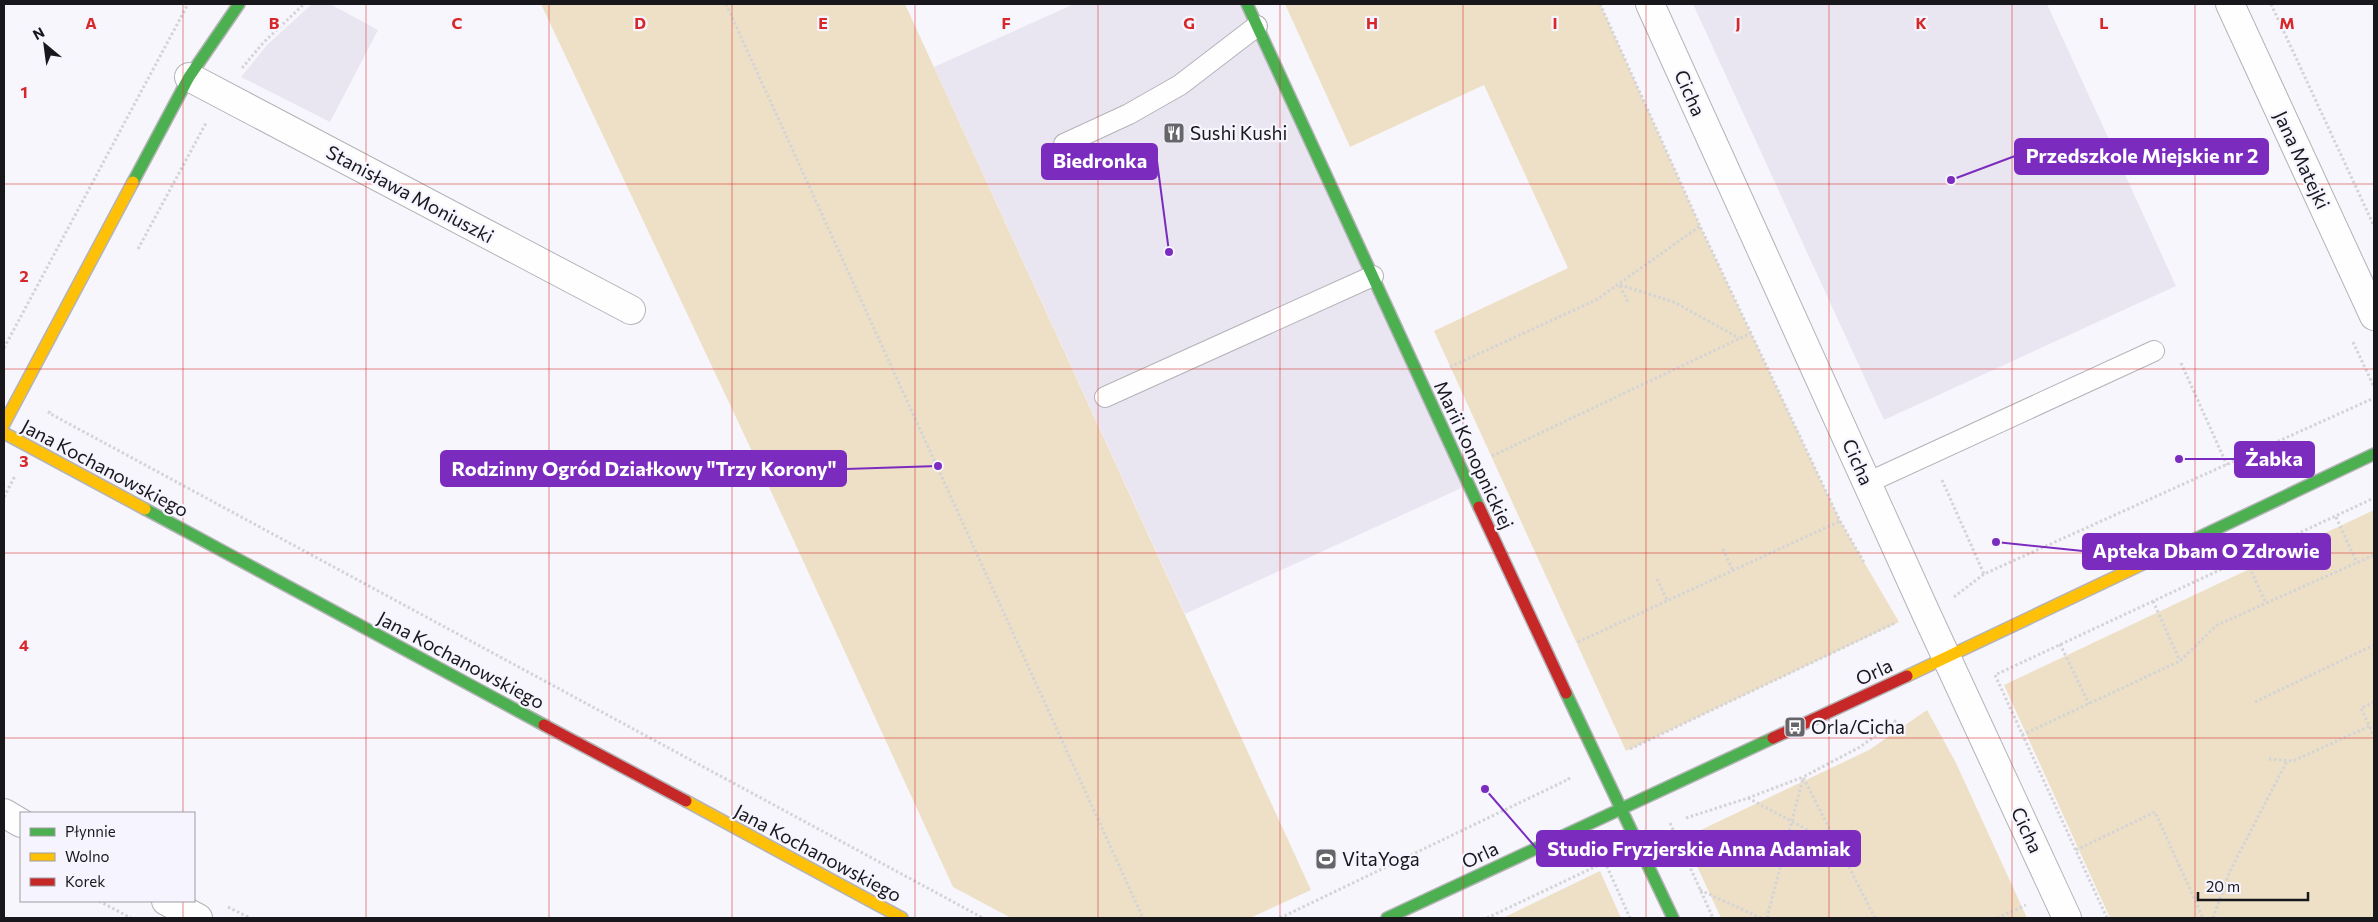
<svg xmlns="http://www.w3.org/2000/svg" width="2378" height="922" font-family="Commissioner,sans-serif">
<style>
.built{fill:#e9e6f2}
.green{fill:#eee0c6}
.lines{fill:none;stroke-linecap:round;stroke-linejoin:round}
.lane-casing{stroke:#b4b3b8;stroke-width:22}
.street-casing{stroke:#b4b3b8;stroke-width:30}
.fast-casing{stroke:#b4b3b8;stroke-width:14}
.slow-casing{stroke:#b4b3b8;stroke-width:14}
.jam-casing{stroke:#b4b3b8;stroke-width:14}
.path{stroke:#d4d4d6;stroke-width:3;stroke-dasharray:2.5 2.5;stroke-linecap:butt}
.lane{stroke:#fefeff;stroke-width:20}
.street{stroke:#fefeff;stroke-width:28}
.fast{stroke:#4caf50;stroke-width:11}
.slow{stroke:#ffc107;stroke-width:11}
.jam{stroke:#c62828;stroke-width:11}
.grid{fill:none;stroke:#d62828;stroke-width:1;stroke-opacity:0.55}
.labels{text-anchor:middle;stroke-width:4.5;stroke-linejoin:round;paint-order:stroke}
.street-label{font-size:19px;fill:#18171b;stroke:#f6f4fe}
.poi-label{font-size:19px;fill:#18171b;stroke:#f6f4fe;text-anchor:start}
.grid-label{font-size:16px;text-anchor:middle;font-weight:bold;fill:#d62828;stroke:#f6f4fe;stroke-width:4.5;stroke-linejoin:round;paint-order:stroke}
.leader{fill:none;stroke:#7b2cbf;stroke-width:2}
.callout-dot{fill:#7b2cbf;stroke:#f6f4fe;stroke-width:2}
.callout{fill:#7b2cbf;stroke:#7b2cbf;stroke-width:2}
.callout-label{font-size:20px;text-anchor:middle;font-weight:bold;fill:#fff}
</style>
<rect width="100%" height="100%" fill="#f7f6fc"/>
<!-- built -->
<g class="built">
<polygon points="312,4 330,4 378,30 330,122 241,77 268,44"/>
<polygon points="1074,4 1247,4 1468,485 1185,614 934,67"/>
<polygon points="1693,4 2047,4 2176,286 1884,420"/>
</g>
<!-- green -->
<g class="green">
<polygon points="541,4 905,4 1311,890 1250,918 1011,918 953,887 782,515"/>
<polygon points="1285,4 1600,4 1700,226 1840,521 1899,622 1626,751 1434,331 1568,268 1484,85 1350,147"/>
<polygon points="2374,510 2374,918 2110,918 2004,685"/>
<polygon points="1927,710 1956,763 2027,918 1721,918 1684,838 1869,750"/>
<polygon points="1600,871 1621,918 1503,918"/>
</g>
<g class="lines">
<!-- lane casing -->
<g class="lane-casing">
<g id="lane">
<polyline points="1064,144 1129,114 1180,85 1257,26"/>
<polyline points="1105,397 1373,276"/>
<polyline points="1867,483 2154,351"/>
</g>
</g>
<!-- street casing -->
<g class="street-casing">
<g id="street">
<polyline points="1650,4 1925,611 2067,918"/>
<polyline points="2230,4 2374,316"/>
<polyline points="189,77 631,310"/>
<polyline points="4,813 21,823"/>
<polyline points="166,901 198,918"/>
</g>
</g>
<!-- fast casing -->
<g class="fast-casing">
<g id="fast">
<polyline points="1247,4 1479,507"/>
<polyline points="133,182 189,77 239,4"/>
<polyline points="145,509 544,725"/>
<polyline points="2168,552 2374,454"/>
<polyline points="1566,693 1673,918"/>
<polyline points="1387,918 1773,738"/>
</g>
</g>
<!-- slow casing -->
<g class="slow-casing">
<g id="slow">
<polyline points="4,424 133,182"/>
<polyline points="4,433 145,509"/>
<polyline points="1907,676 2168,552"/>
<polyline points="686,801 902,918"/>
</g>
</g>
<!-- jam casing -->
<g class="jam-casing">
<g id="jam">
<polyline points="1479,507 1566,693"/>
<polyline points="544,725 686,801"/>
<polyline points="1773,738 1907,676"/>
</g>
</g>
<!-- path -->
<g class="path">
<polyline points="726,4 1143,918"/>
<polyline points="1600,4 1700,226 1840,521 1865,564"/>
<polyline points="2271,4 2374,226"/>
<polyline points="242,68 263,43 304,4"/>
<polyline points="138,249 206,123"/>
<polyline points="1620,285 1674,302 1739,338"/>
<polyline points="1620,286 1629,304"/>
<polyline points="2353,342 2374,387"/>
<polyline points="4,348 188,4"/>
<polyline points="2181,363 2227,465"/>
<polyline points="1450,367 1596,300 1700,226"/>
<polyline points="50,411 49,413 983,918"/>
<polyline points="1492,456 1751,333"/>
<polyline points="1942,480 1984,574"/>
<polyline points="4,497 15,476"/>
<polyline points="2336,517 2357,563"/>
<polyline points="1723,549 1733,571"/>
<polyline points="2245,558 2266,603"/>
<polyline points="1657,579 1667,600"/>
<polyline points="1954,597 1984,574 2374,398"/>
<polyline points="2153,601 2180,661"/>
<polyline points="1578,642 1840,521"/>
<polyline points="2060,644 2089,704"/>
<polyline points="2255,702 2374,645"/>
<polyline points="2374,702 2361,708 2374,736"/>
<polyline points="2022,735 2180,661 2217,625 2374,555"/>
<polyline points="1630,749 1895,623"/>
<polyline points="2269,759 2293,761 2370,726"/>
<polyline points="1748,798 1838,846"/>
<polyline points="1686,818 1748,798 1803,777"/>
<polyline points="1670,823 1713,918"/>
<polyline points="2076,850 2155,812 2203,918"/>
<polyline points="1700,890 1761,918"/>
<polyline points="99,901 131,918"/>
<polyline points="228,907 250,918"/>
<polyline points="1280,918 1569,779 1568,777"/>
<polyline points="1487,918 1605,862 1630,918"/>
<polyline points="1767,918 1803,778"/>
<polyline points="1875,918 1803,777 1860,747 1898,719"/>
<polyline points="1997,918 2026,905"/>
<polyline points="2107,918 1995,675 2374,498"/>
<polyline points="2213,918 2230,871 2287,761"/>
</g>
<!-- lane -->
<use href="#lane" class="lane"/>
<!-- street -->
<use href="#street" class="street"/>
<!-- fast -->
<use href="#fast" class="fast"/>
<!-- slow -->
<use href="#slow" class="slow"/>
<!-- jam -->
<use href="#jam" class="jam"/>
</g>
<!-- grid -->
<path class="grid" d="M183,4V813M366,4V918M549,4V918M732,4V918M915,4V918M1098,4V918M1280,4V918M1463,4V918M1646,4V918M1829,4V918M2012,4V918M2195,4V918M4,184H2374M4,369H2374M4,553H2374M4,738H2374M183,901V918"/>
<!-- icons -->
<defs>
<g id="restaurant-square" transform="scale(1.125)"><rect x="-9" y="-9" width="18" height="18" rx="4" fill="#66656a" stroke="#f6f4fe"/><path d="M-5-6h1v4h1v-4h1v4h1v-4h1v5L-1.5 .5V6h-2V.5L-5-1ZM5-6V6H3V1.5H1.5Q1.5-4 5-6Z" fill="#fff"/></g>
<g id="bus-square" transform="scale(1.125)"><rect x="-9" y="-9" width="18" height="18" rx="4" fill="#66656a" stroke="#f6f4fe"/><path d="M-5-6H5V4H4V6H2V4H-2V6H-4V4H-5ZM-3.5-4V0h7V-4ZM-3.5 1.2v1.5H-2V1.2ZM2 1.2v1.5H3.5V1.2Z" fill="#fff"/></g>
<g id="stadium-square" transform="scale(1.125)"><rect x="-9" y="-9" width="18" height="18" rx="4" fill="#66656a" stroke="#f6f4fe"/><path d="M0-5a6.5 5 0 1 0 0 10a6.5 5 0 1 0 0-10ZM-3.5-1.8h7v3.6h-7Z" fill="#fff"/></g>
</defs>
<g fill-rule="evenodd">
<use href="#restaurant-square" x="1174" y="133"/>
<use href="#bus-square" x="1795" y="727"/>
<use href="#stadium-square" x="1326" y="859"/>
</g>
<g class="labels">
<!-- street labels -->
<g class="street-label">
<text transform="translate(1690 93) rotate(66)" y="7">Cicha</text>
<text transform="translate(2302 160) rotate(65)" y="7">Jana Matejki</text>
<text transform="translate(410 194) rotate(28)" y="7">Stanisława Moniuszki</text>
<text transform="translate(1474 455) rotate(65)" y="7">Marii Konopnickiej</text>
<text transform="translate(1858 462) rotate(66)" y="7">Cicha</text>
<text transform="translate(105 468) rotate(28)" y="7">Jana Kochanowskiego</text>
<text transform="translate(461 660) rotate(28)" y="7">Jana Kochanowskiego</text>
<text transform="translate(1874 672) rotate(-25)" y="7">Orla</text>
<text transform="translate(2027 830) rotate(65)" y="7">Cicha</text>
<text transform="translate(818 853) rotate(28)" y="7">Jana Kochanowskiego</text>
<text transform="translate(1480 855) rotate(-25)" y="7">Orla</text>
</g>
<!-- poi labels -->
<g class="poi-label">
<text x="1190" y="140">Sushi Kushi</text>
<text x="1811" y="734">Orla/Cicha</text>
<text x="1342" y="866">VitaYoga</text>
</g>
</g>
<g class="grid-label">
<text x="91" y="29">A</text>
<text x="274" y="29">B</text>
<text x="457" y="29">C</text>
<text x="640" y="29">D</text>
<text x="823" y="29">E</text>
<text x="1006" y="29">F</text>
<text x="1189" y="29">G</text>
<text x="1372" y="29">H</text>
<text x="1555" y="29">I</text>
<text x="1738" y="29">J</text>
<text x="1921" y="29">K</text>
<text x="2104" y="29">L</text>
<text x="2287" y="29">M</text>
<text x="24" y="98">1</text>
<text x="24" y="282">2</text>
<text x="24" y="467">3</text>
<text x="24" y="651">4</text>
</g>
<!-- callouts -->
<path class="leader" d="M1951 180L2015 156M1169 252L1157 161M2179 459L2235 459M938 466L846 469M1996 542L2083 551M1485 789L1537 849"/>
<g class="callout-dot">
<circle cx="1951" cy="180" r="5"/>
<circle cx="1169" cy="252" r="5"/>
<circle cx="2179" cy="459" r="5"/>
<circle cx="938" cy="466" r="5"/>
<circle cx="1996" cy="542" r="5"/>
<circle cx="1485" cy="789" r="5"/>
</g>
<g class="callout">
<rect x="2015" y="139" width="253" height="35" rx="5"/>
<rect x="1042" y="144" width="115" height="35" rx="5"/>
<rect x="2235" y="442" width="79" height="35" rx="5"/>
<rect x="441" y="451" width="405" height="35" rx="5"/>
<rect x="2083" y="534" width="247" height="35" rx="5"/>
<rect x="1537" y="831" width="323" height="35" rx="5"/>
</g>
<g class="callout-label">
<text x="2142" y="163">Przedszkole Miejskie nr 2</text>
<text x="1100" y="168">Biedronka</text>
<text x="2274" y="466">Żabka</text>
<text x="644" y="476">Rodzinny Ogród Działkowy "Trzy Korony"</text>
<text x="2206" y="558">Apteka Dbam O Zdrowie</text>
<text x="1699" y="856">Studio Fryzjerskie Anna Adamiak</text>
</g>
<!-- border -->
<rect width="2378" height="922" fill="none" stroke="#18171b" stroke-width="10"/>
<!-- legend -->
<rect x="20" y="812" width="175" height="90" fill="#f6f4fe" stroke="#9d9ca3"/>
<rect x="30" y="828" width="25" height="8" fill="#4caf50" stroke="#9d9ca3"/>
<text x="65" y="837" font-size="15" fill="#18171b">Płynnie</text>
<rect x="30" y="853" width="25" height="8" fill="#ffc107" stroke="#9d9ca3"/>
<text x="65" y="862" font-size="15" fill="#18171b">Wolno</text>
<rect x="30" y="878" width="25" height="8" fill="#c62828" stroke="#9d9ca3"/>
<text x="65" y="887" font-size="15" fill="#18171b">Korek</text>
<!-- north arrow -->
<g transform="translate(45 45) rotate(331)" stroke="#f6f4fe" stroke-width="4" paint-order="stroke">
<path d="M0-4L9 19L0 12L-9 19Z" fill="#18171b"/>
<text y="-8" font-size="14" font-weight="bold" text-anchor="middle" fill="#18171b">N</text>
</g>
<!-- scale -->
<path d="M2198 892v8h110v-8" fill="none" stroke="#18171b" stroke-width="2.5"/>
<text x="2206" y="892" font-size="15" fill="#18171b" stroke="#f6f4fe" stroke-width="4" paint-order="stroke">20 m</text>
</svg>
